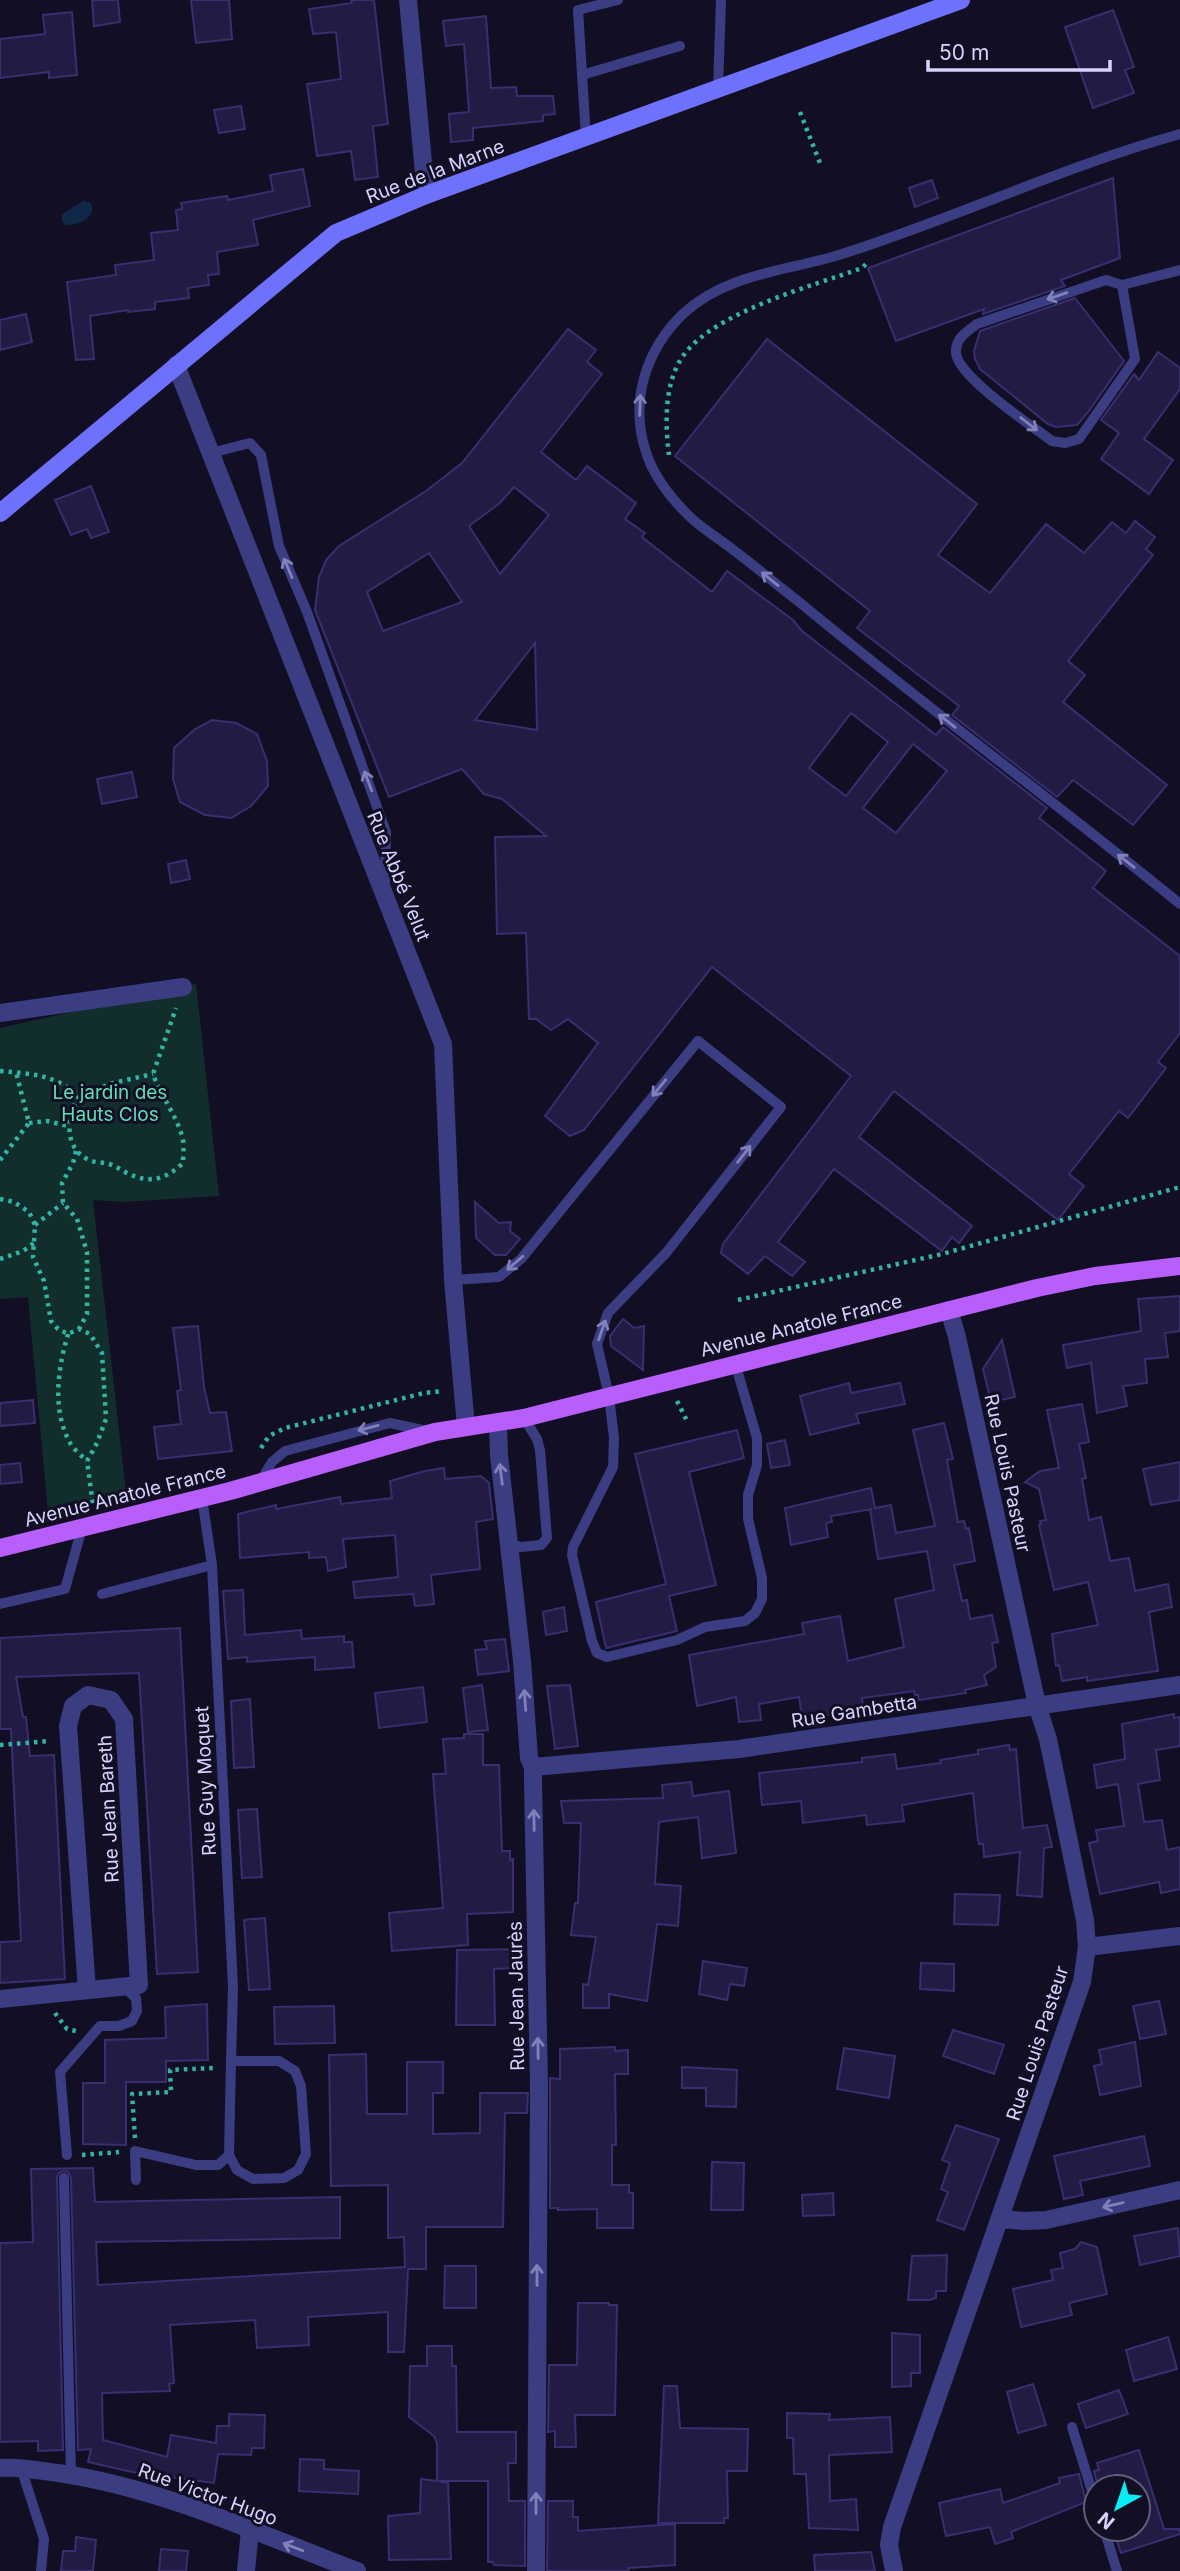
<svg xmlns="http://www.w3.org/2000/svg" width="1180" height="2571" font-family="Inter,sans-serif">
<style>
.green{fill:#122e2c}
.water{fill:#0f2848}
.building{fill:#221c45;stroke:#382e70;stroke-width:2;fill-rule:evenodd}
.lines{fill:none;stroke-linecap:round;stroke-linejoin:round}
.path{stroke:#32b4a5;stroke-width:4.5;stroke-dasharray:3.5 5;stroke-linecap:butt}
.lane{stroke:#3b3d82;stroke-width:10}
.street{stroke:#3b3d82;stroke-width:18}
.secondary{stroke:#6d71fb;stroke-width:18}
.primary{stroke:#b85efb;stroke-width:18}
.oneway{stroke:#8181ba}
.labels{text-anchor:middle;stroke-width:6;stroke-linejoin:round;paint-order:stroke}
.street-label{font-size:19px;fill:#d6d4fe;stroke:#120f24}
.park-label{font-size:19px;fill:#61ddb7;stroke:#120f24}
</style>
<rect width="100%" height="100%" fill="#120f24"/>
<!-- green -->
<polygon class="green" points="196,984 219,1196 124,1202 93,1200 126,1492 48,1512 28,1297 0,1299 0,1028"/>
<!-- water -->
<path class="water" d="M83,201L89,202L92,205C94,220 78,225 65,225L62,221V214Z"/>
<!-- building -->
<g class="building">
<polygon points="92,0 118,0 120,22 94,26"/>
<polygon points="191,0 229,0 232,39 196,43"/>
<polygon points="351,0 374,0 388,124 373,126 378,177 355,180 351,151 317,156 307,84 341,79 336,32 313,34 309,9 352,3"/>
<polygon points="1113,10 1134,67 1125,70 1134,93 1093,108 1065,27"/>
<polygon points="72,12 77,75 49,78 49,72 0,78 0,39 45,34 43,15"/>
<polygon points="486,16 491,88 516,87 517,96 553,96 555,114 543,115 543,121 473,128 473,140 451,142 449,114 469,112 464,44 446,46 443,21"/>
<polygon points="241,106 245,129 219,133 214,110"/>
<polygon points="303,169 310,206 253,220 258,245 217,252 219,274 208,275 209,285 188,288 189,298 155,302 155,309 128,312 128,310 90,316 94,359 76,360 67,282 116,275 115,265 154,260 151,233 178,230 176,210 182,209 181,203 227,196 228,200 273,191 270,175"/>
<polygon points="1113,178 1120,258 1061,280 1065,286 983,314 984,309 896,341 868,268"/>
<polygon points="932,180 938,198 915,207 909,188"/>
<polygon points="1075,298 1124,361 1089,411 1077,425 1056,427 1048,424 980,369 975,359 974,351 980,331"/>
<polygon points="26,314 32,342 0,350 0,320"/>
<path d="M568,329L596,350L587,362L602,374L541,452L576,480L587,466L636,503L625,519L645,533L642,537L712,592L727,571L793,620L802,631L936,735L943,727L1047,808L1039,818L1106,871L1093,888L1180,956V1033L1158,1062L1166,1068L1128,1118L1119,1111L1069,1174L1084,1186L1058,1220L894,1091L859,1137L972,1226L959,1243L952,1237L942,1251L834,1169L778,1242L805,1262L792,1276L765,1256L748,1274L721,1253L723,1244L851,1076L712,967L584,1130L570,1136L545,1116L598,1043L568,1019L551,1030L536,1019H529L526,933L497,934L495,837L546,836L502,799L484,794L462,769L389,797L315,610L319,577L326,560L339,546L426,491L462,463ZM514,487L549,515L500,574L469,526L500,503ZM429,553L462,602L383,631L367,592ZM535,643L537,730L475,720ZM851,713L888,742L846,796L809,768ZM913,744L947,771L896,833L863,808Z"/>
<polygon points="767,339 977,504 938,555 990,593 1046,524 1084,553 1112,522 1126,533 1135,521 1155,537 1146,549 1153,555 1068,661 1085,675 1063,702 1167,785 1133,825 1073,780 1057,797 952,715 959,706 857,628 870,611 675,456"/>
<polygon points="1158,352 1180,368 1180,389 1144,439 1173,460 1149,494 1101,459 1119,433 1101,420 1134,374 1139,380"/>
<polygon points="91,486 109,532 91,538 87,529 71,535 55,500"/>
<polygon points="212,720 236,723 257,734 267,761 268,786 251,806 231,818 205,815 180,802 173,779 174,748 195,729"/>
<polygon points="132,772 137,797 102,804 97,779"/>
<polygon points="186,860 190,879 171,883 168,864"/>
<polygon points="475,1202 499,1223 511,1222 510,1231 520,1239 506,1255 495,1255 476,1238"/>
<polygon points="1180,1296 1180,1331 1165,1333 1168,1357 1145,1359 1147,1383 1123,1386 1127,1406 1097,1413 1091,1363 1067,1368 1063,1345 1141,1331 1138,1299"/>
<polygon points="623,1319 634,1328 644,1326 643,1370 611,1346 610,1336"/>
<polygon points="198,1326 204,1387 210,1413 226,1412 232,1451 158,1459 154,1427 181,1424 177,1391 181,1390 173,1328"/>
<polygon points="1002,1340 1015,1397 991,1402 983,1369"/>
<polygon points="849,1383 851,1393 900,1383 905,1404 856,1414 859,1423 810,1435 800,1396"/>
<polygon points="33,1400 35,1423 0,1426 0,1403"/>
<polygon points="1082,1404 1089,1442 1079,1444 1086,1478 1082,1479 1089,1520 1101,1517 1110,1561 1129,1558 1135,1591 1168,1584 1172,1607 1149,1612 1158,1671 1087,1681 1087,1677 1062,1681 1059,1665 1056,1666 1052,1634 1098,1625 1088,1582 1054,1590 1039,1525 1041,1524 1040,1521 1046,1520 1039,1489 1025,1482 1040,1471 1059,1468 1047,1410"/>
<polygon points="944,1423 953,1459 947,1460 958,1522 964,1521 966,1529 969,1528 975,1561 954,1565 962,1601 967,1600 970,1619 992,1615 998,1642 992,1643 996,1667 984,1675 987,1685 965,1690 966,1693 919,1700 918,1695 915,1695 914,1691 862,1698 863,1711 802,1718 799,1697 759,1704 761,1720 739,1722 736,1697 697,1706 689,1655 804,1634 802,1623 840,1616 848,1661 904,1647 895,1599 934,1590 927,1551 878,1559 870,1509 872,1509 831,1516 832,1522 826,1523 828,1537 791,1545 785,1508 871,1488 875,1508 891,1505 896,1533 935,1526 913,1430"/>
<polygon points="737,1430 744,1458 689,1472 716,1585 669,1596 677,1631 606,1648 596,1602 666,1584 635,1454"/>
<polygon points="785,1440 790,1465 771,1468 767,1444"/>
<polygon points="1180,1462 1180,1500 1151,1505 1143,1469"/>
<polygon points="20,1463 22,1482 0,1484 0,1465"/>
<polygon points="444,1468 445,1479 481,1476 489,1483 493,1519 476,1522 480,1569 431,1575 434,1604 415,1606 413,1594 355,1598 353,1582 398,1577 395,1535 343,1539 346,1567 328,1571 326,1557 309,1558 309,1552 240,1558 238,1514 276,1505 276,1509 340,1497 341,1504 392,1498 390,1481 425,1471"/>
<polygon points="243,1590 245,1635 301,1630 302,1639 344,1636 344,1642 352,1642 354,1667 315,1670 315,1657 247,1662 247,1657 228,1659 223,1591"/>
<polygon points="564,1607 567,1631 546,1635 543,1612"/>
<polygon points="180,1628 198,1972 157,1974 139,1673 16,1677 23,1717 26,1717 30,1756 54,1755 65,1979 0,1983 0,1942 21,1941 11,1729 0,1729 0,1638"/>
<polygon points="505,1639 509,1671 478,1675 475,1650 487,1649 485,1641"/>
<polygon points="482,1685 488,1730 468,1732 463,1688"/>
<polygon points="570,1685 578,1746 555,1749 547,1686"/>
<polygon points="423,1687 427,1722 379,1728 375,1693"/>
<polygon points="250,1699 254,1767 234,1768 231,1701"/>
<polygon points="1174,1714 1174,1718 1180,1717 1180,1746 1156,1750 1160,1780 1138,1784 1144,1822 1162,1820 1167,1850 1180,1847 1180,1889 1161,1893 1159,1882 1100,1894 1089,1843 1098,1841 1096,1830 1124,1826 1118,1784 1097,1788 1094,1765 1125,1759 1122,1724"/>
<polygon points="464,1734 483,1734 483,1765 499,1765 502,1851 510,1851 510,1860 513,1859 513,1912 467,1914 468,1945 392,1951 389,1913 443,1908 433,1774 446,1774 443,1739 464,1738"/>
<polygon points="1009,1745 1010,1750 1016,1749 1023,1828 1047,1825 1052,1847 1044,1848 1042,1897 1017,1895 1020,1852 984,1857 983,1844 979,1844 978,1840 973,1793 902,1805 904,1821 867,1825 866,1815 803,1823 801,1801 762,1805 759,1773 862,1762 862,1758 895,1754 897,1769 941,1763 940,1760 978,1754 978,1750"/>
<polygon points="691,1782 693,1796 729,1791 736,1853 702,1858 698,1817 659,1822 655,1884 681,1886 678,1926 657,1924 647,2001 609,1994 609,2008 583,2008 583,1984 588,1985 596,1937 571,1935 575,1903 578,1903 581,1823 564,1823 561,1801 663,1798 662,1785"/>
<polygon points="257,1809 262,1877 242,1878 238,1810"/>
<polygon points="955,1894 1000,1895 998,1925 954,1924"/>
<polygon points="265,1918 270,1989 249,1990 244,1920"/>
<polygon points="518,1949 519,1968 494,1969 495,2025 456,2025 457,1950"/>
<polygon points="703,1961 747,1968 744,1986 730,1984 727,2000 699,1994"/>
<polygon points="921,1963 954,1964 954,1991 920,1989"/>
<polygon points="1159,2001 1166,2034 1140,2039 1133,2006"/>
<polygon points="207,2004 208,2060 166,2061 166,2082 126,2082 126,2145 83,2144 83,2083 105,2083 105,2040 166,2038 165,2007"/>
<polygon points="334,2006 335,2043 275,2044 274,2007"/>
<polygon points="953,2030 1004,2045 994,2074 943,2056"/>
<polygon points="1135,2042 1141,2086 1100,2095 1094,2066 1102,2064 1099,2050"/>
<polygon points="615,2047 615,2051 628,2050 628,2074 615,2074 616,2145 612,2145 612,2185 629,2185 629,2193 633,2193 633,2228 597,2228 597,2209 558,2210 558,2208 550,2208 550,2078 560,2079 560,2049"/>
<polygon points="844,2048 895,2056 889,2098 837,2089"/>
<polygon points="366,2054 367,2114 407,2114 407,2062 443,2062 443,2093 433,2093 433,2134 480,2133 480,2093 528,2093 527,2113 505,2113 503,2227 426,2227 426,2269 408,2269 404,2352 388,2352 388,2312 308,2317 309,2345 257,2348 255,2320 170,2325 174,2383 169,2384 170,2391 102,2393 103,2440 167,2457 171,2435 216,2443 217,2426 229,2426 229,2414 265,2415 264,2448 252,2448 251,2455 218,2454 214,2483 132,2472 88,2462 91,2449 78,2450 71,2178 68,2172 63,2171 58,2174 57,2178 63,2450 38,2451 38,2441 0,2442 0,2243 33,2242 31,2169 93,2168 95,2202 340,2197 340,2238 96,2242 98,2285 405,2267 404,2237 388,2238 388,2185 331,2186 329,2055"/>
<polygon points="682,2067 737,2070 736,2107 706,2106 706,2088 682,2088"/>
<polygon points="956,2125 999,2139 964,2230 937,2220 948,2192 941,2189 950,2163 942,2160"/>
<polygon points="1144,2136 1150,2166 1080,2181 1083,2195 1064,2199 1054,2156"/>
<polygon points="712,2162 744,2163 743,2210 711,2210"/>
<polygon points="833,2193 834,2215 803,2216 802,2195"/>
<polygon points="1178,2228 1180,2256 1140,2265 1134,2236"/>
<polygon points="1081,2242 1097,2247 1107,2294 1069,2303 1072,2315 1021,2327 1013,2289 1053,2280 1051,2270 1063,2268 1060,2253 1075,2249"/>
<polygon points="947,2255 946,2291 936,2291 936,2298 930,2300 908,2300 912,2256"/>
<polygon points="445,2266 476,2266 476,2308 444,2308"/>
<polygon points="578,2303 609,2303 609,2305 617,2305 615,2415 575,2415 576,2447 555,2447 555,2431 548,2432 549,2365 577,2365"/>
<polygon points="892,2333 920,2335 920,2373 911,2373 911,2386 892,2387"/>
<polygon points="1168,2337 1177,2369 1134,2381 1126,2350"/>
<polygon points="427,2346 452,2346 452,2366 456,2366 457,2432 516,2432 516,2463 508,2463 509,2501 525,2501 525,2566 494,2565 493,2562 488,2562 488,2481 439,2481 448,2483 451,2559 389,2560 388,2516 420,2513 421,2479 437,2481 437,2444 434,2436 409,2417 410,2366 427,2366"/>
<polygon points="1033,2384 1046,2425 1018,2433 1007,2392"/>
<polygon points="664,2386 677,2386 680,2428 748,2429 747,2471 727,2471 728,2518 724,2518 724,2523 658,2523"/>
<polygon points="1119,2390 1128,2414 1086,2428 1078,2404"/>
<polygon points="787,2413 830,2414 829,2420 890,2417 892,2452 829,2455 830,2501 856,2499 858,2530 809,2528 806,2474 794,2474 793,2438 787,2438"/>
<polygon points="1139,2450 1164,2529 1180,2529 1180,2534 1121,2553 1113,2529 1138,2529 1138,2487 1098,2487 1094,2471 1099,2470 1097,2463"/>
<polygon points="300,2459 324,2460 324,2469 359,2471 358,2494 299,2491"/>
<polygon points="1079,2474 1086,2502 1011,2532 1013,2538 995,2544 990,2527 946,2536 939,2503 1000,2489 1003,2503 1060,2483 1059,2478"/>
<polygon points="548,2501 573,2501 573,2517 578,2517 578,2531 675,2524 675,2565 628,2568 629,2571 547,2571"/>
<polygon points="76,2537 96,2540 93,2571 61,2571 63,2551 75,2551"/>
<polygon points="161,2549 188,2551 186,2571 159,2571"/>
<polygon points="871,2552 875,2571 815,2571 814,2555"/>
</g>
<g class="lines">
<!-- path -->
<g class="path">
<polyline points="800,112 820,163"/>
<path d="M669,455C665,424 664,383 683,356C714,312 812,286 862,268L867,263"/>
<path d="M0,1071C32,1074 54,1074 79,1096C67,1116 63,1146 87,1159C94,1163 102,1162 109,1164C116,1166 122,1171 129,1174C151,1184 166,1179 183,1163C183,1156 184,1148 183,1140C178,1117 161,1097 153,1074L176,1008"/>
<polyline points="79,1096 113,1083 153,1074"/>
<polyline points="29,1123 47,1121 68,1126"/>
<polyline points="76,1151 73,1163 62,1183 63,1203 77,1219 87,1252 87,1314 79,1329"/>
<polyline points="0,1160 29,1123 16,1072"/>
<polyline points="0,1199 14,1202 29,1212 35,1225 33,1257 44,1281 51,1321 58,1329 68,1334 79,1329 90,1334 102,1353 106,1419 97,1443 87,1461 93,1505"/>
<polyline points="35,1225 63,1203"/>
<polyline points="0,1259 23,1251 34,1243"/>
<polyline points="738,1300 942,1254 1180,1187"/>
<path d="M68,1334C58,1368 52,1408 69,1441C72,1448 81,1455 87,1461"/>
<polyline points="677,1401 687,1421"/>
<polyline points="261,1448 269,1436 285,1428 424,1393 443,1391"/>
<polyline points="0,1745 50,1741"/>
<polyline points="55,2013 67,2029 76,2031"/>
<polyline points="135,2138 132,2094 171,2092 170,2070 214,2068"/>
<polyline points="82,2155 119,2152"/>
</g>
<!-- lane -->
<g class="lane">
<polyline points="582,75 680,46"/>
<polyline points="718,89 721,0"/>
<path d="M1180,134C1064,166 954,219 839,255C786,271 726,274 684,313C646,349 629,401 646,452C653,475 671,498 688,515C701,528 718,538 732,549C755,566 776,584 798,601C923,705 1054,801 1180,904"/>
<polyline points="586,137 578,10 618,0"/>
<path d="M1122,285L1135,359L1079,439L1065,443L1052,441C1031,425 958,377 956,353C955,339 966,332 977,324L1106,280L1122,285L1180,270"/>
<polyline points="211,453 250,443 261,455 279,546 307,612 386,832 385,884"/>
<polyline points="453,1280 499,1277 521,1259 698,1041 781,1107 666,1253 608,1313 597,1344 609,1396 614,1438 613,1467 573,1547 572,1555 592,1641 597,1653 607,1657 677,1640 705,1627 745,1621 755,1613 762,1599 762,1578 748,1519 748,1495 757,1465 757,1438 735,1363"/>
<polyline points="260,1482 272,1462 285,1451 390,1423 427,1431"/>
<polyline points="202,1498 212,1565 233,1987 231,2061 229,2155 237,2170 253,2179 284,2178 298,2170 306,2154 301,2086 295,2071 279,2061 231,2061"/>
<polyline points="510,1544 521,1547 541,1545 547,1538 540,1450 537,1439 524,1418"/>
<polyline points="102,1594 212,1565"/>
<polyline points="0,1604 65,1589 82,1528"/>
<polyline points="67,2155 60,2072 100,2026 119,2026 132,2021 137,2011 136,1998 124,1987"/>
<polyline points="64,2178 71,2475"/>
<polyline points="136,2180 135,2151 196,2165 218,2165 229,2155"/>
<polyline points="1072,2427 1096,2504"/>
<polyline points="21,2468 44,2539 41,2571"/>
<polyline points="1104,2529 1117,2571"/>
</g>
<!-- street -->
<g class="street">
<polyline points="408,0 426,195"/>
<polyline points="176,365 443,1044 453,1280 466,1427"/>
<polyline points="0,1013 183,987"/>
<polyline points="498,1423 499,1455 522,1661 529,1758 533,1767 533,1782 539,2086 536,2571"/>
<polyline points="533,1767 739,1749 1180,1685"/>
<polyline points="1087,1947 1180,1936"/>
<polyline points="0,1999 139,1985 124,1719 111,1700 88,1695 73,1706 68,1726 87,1990"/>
<polyline points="1000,2219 1024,2221 1046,2220 1180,2190"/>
<path d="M0,2468C19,2466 39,2471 58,2473C162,2488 259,2534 357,2571"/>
<polyline points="246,2571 250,2530"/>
<polyline points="894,2571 889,2545 892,2527 1082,1982 1087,1947 1085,1920 1048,1739 1037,1705 957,1337 949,1310"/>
</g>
<!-- secondary -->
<polyline class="secondary" points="0,513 336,233 426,195 961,0"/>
<!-- primary -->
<polyline class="primary" points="0,1548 230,1491 435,1432 524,1418 1037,1288 1095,1276 1180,1266"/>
</g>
<!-- one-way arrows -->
<defs><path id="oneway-shaft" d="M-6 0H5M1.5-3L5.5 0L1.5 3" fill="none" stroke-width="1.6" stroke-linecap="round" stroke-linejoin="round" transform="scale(1.75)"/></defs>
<g class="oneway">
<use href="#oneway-shaft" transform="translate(1057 296) rotate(161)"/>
<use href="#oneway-shaft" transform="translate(640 405) rotate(-88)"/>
<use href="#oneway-shaft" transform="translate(1029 424) rotate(38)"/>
<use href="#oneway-shaft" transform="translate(288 568) rotate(-113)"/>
<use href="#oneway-shaft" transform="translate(770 579) rotate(-141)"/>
<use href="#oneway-shaft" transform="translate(947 721) rotate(-142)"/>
<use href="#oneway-shaft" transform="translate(368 781) rotate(-111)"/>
<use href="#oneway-shaft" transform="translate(1126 861) rotate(-142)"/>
<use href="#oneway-shaft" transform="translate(659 1088) rotate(129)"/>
<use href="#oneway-shaft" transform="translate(744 1154) rotate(-52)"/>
<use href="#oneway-shaft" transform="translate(515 1263) rotate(139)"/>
<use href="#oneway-shaft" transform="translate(602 1330) rotate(-71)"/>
<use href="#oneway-shaft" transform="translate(368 1428) rotate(166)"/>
<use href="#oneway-shaft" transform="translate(501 1474) rotate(-97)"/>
<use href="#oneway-shaft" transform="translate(525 1700) rotate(-94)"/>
<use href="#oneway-shaft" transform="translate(534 1820) rotate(-91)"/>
<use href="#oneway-shaft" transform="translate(538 2048) rotate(-91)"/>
<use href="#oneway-shaft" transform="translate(1113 2205) rotate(167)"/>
<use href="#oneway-shaft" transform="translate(537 2275) rotate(-90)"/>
<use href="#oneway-shaft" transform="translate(536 2503) rotate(-90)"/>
<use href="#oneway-shaft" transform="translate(293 2547) rotate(-159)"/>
</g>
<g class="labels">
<!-- street labels -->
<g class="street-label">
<text transform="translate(435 171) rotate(-21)" y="7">Rue de la Marne</text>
<text transform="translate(399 876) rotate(68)" y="7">Rue Abbé Velut</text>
<text transform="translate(801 1325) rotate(-14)" y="7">Avenue Anatole France</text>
<text transform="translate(1008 1473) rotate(78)" y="7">Rue Louis Pasteur</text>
<text transform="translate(125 1495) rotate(-14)" y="7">Avenue Anatole France</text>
<text transform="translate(854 1711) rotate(-9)" y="7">Rue Gambetta</text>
<text transform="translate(205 1781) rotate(-93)" y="7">Rue Guy Moquet</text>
<text transform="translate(108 1809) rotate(-93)" y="7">Rue Jean Bareth</text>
<text transform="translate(516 1996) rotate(-91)" y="7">Rue Jean Jaurès</text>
<text transform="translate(1037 2043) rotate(-72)" y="7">Rue Louis Pasteur</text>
<text transform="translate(208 2494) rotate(20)" y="7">Rue Victor Hugo</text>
</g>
<!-- park labels -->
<g class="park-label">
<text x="110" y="1099">Le jardin des<tspan x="110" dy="22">Hauts Clos</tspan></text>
</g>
</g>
<!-- north arrow -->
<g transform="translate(1117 2508) rotate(220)"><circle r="33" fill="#120f24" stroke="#605e7b" stroke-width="2"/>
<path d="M0-5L12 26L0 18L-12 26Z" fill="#06edf7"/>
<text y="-10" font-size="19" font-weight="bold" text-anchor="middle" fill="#d6d4fe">N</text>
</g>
<!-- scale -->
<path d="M928 60v10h182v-10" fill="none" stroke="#d6d4fe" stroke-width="3.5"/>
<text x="939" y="60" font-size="21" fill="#d6d4fe" stroke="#120f24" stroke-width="5" paint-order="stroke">50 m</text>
</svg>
